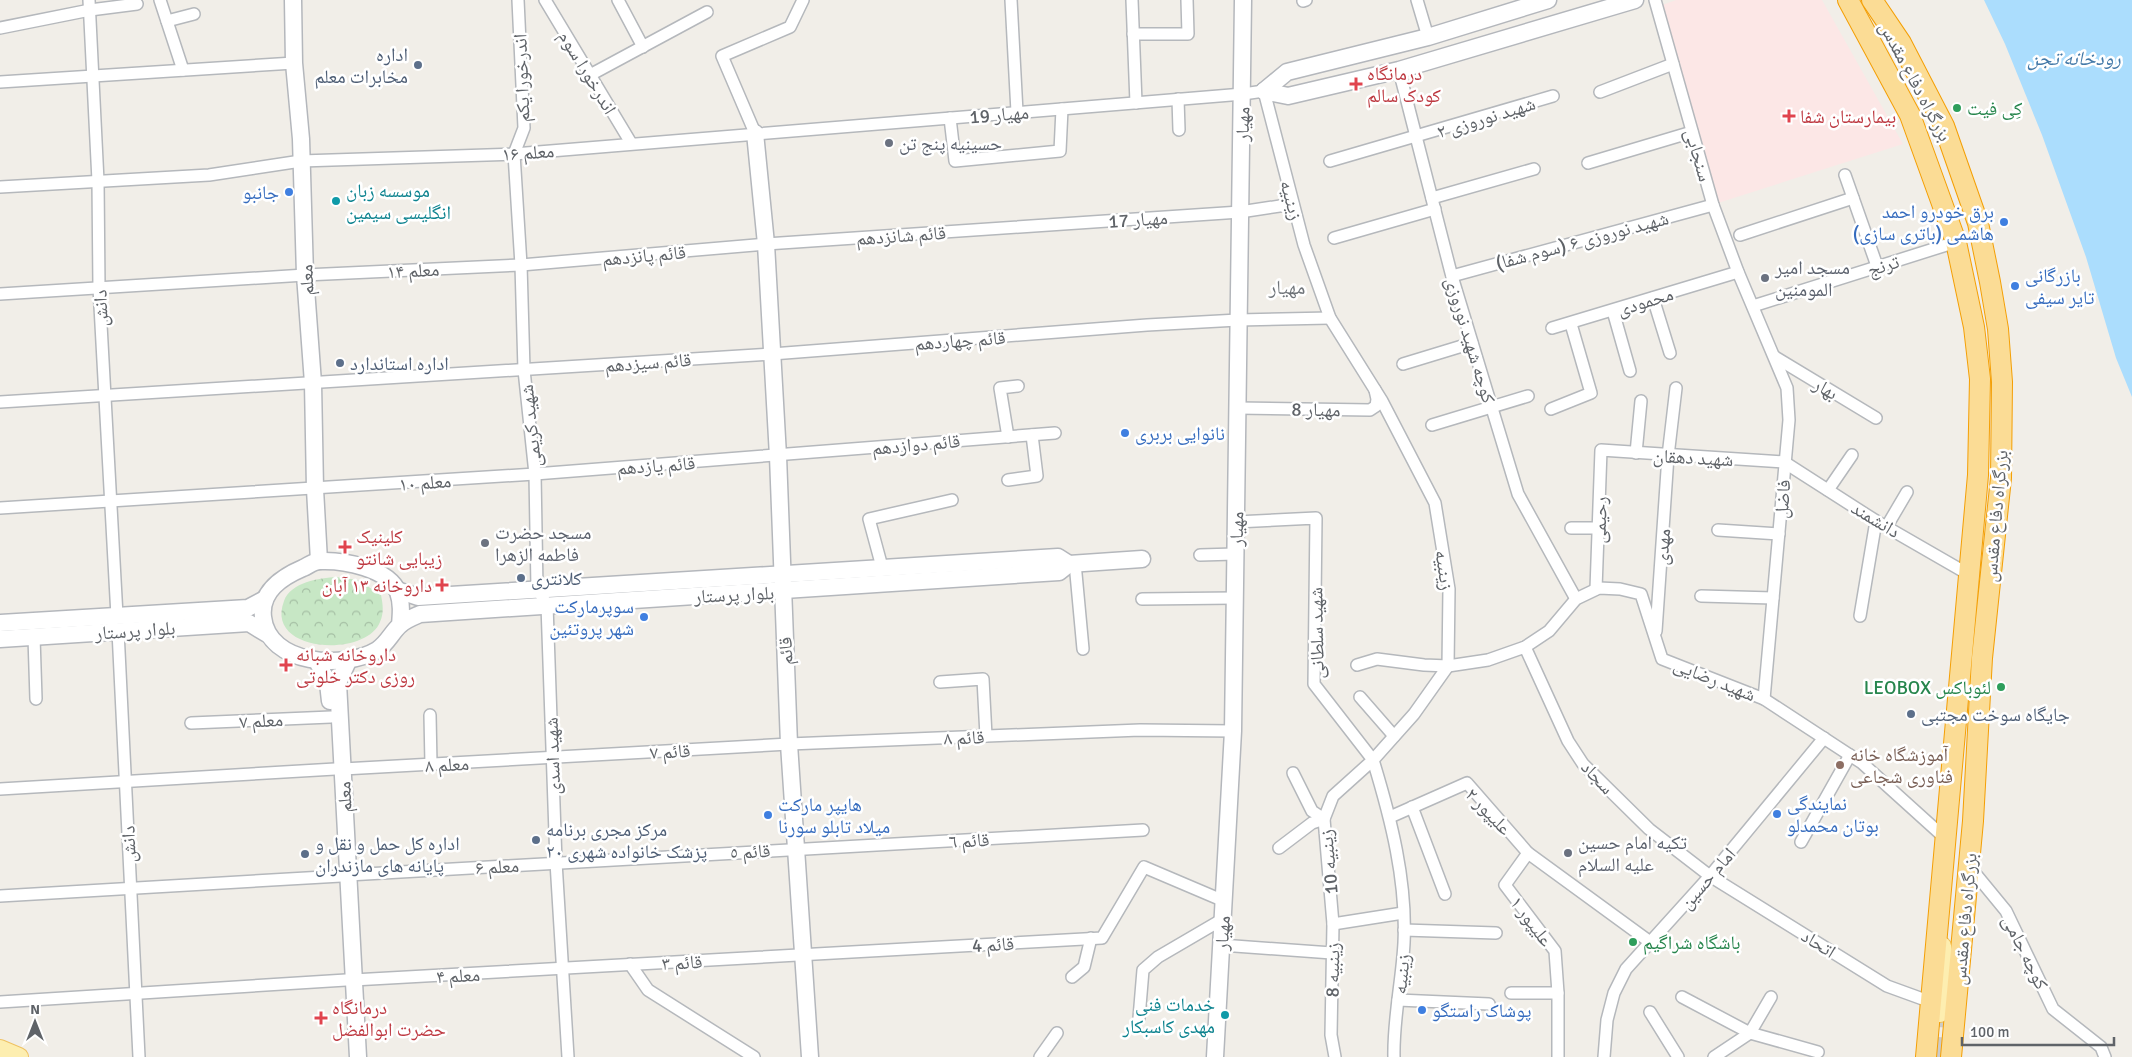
<svg xmlns="http://www.w3.org/2000/svg" width="2132" height="1057" font-family="Signika,'Noto Naskh Arabic',sans-serif">
<style>
.medical{fill:#fce7e6}
.park{fill:url(#park-crowns)}
.water{fill:#abddfd}
.lines{fill:none;stroke-linecap:round;stroke-linejoin:round}
.highway-tunnel{stroke:#cccbc8;stroke-width:20;stroke-dasharray:20 10;stroke-linecap:butt}
.street-casing{stroke:#b5b8bc;stroke-width:14}
.secondary-casing{stroke:#b4b7bc;stroke-width:19}
.primary-casing{stroke:#efc262;stroke-width:20}
.highway-casing{stroke:#f49f05;stroke-width:22}
.street{stroke:#fff;stroke-width:11}
.secondary{stroke:#fff;stroke-width:16}
.primary{stroke:#fdeeb0;stroke-width:18}
.highway{stroke:#fbdc95;stroke-width:20}
.service-dot{fill:#5c6f8a;stroke:#fff;stroke-width:2}
.health-dot{fill:#e0444e;stroke:#fff;stroke-width:2}
.leisure-dot{fill:#2e9e5b;stroke:#fff;stroke-width:2}
.worship-dot{fill:#6b7280;stroke:#fff;stroke-width:2}
.shop-dot{fill:#3f7fe0;stroke:#fff;stroke-width:2}
.culture-dot{fill:#0f9aa8;stroke:#fff;stroke-width:2}
.education-dot{fill:#8d6e63;stroke:#fff;stroke-width:2}
.labels{text-anchor:middle;stroke-width:5;stroke-linejoin:round;paint-order:stroke}
.service-label{font-size:19px;fill:#4e5e75;stroke:#fff;text-anchor:start}
.street-label{font-size:19px;fill:#5f6368;stroke:#fff}
.health-label{font-size:19px;fill:#be3a42;stroke:#fff;text-anchor:start}
.leisure-label{font-size:19px;fill:#27864d;stroke:#fff;text-anchor:start}
.worship-label{font-size:19px;fill:#5b616d;stroke:#fff;text-anchor:start}
.culture-label{font-size:19px;fill:#0d838f;stroke:#fff;text-anchor:start}
.shop-label{font-size:19px;fill:#366cbe;stroke:#fff;text-anchor:start}
.education-label{font-size:19px;fill:#785e54;stroke:#fff;text-anchor:start}
.water-label{font-size:20px;font-style:italic;fill:#4379a8;stroke:#fff}
.neighbourhood-label{font-size:20px;fill:#70757a;stroke:#fff}
</style>
<defs>
<pattern id="park-crowns" width="20" height="18" patternUnits="userSpaceOnUse" patternTransform="scale(1.25)"><rect width="20" height="18" fill="#c7e7c5"/><path d="M2 6a3 3 0 1 1 6 0M12 15a3 3 0 1 1 6 0" fill="none" stroke="#a5bfa4"/></pattern>
</defs>
<rect width="100%" height="100%" fill="#f1eee8"/>
<!-- medical -->
<polygon class="medical" points="1676,0 1822,0 1903,144 1718,203 1657,7"/>
<!-- park -->
<path class="park" d="M337,577L358,580L381,595C383,605 384,613 380,622C366,658 264,653 284,601C291,582 319,578 337,577Z"/>
<!-- water -->
<polygon class="water" points="1984,0 2132,0 2132,397 2116,358 2086,257 2042,135 2005,44"/>
<g class="lines">
<!-- highway-tunnel -->
<polyline class="highway-tunnel" points="1937,1057 1940,1013"/>
<!-- street casing -->
<g class="street-casing">
<g id="street">
<polyline points="89,0 98,181 99,288 117,616"/>
<polyline points="160,0 183,70"/>
<polyline points="518,0 524,128 514,154 521,265 524,370 535,474 537,588 547,605 556,862 568,1057"/>
<polyline points="545,0 631,143"/>
<polyline points="618,0 643,47"/>
<polyline points="1011,0 1017,112"/>
<polyline points="1132,0 1136,103"/>
<polyline points="1417,0 1428,37"/>
<polyline points="1655,0 1713,205 1738,272 1787,388 1789,420 1764,699"/>
<polyline points="1303,1 1306,0"/>
<polyline points="167,21 194,14"/>
<polyline points="0,28 90,10 137,4"/>
<polyline points="1133,34 1188,34 1187,0"/>
<polyline points="1399,70 1451,273 1518,494 1576,599"/>
<polyline points="590,75 707,12"/>
<polyline points="0,82 294,63"/>
<polyline points="1600,92 1673,64"/>
<polyline points="1178,99 1179,130"/>
<polyline points="950,118 955,161 1060,151 1062,109"/>
<polyline points="755,133 722,56 790,27 803,0"/>
<polyline points="1330,161 1553,96"/>
<polyline points="1588,163 1692,132"/>
<polyline points="1845,175 1877,266"/>
<path d="M0,187L209,175L301,161L514,154L1243,94L1264,91L1304,245L1330,318L1382,401L1435,503L1449,589L1448,666L1414,714L1373,760C1391,819 1407,881 1404,943C1402,981 1393,1019 1394,1057"/>
<polyline points="1432,198 1534,169"/>
<polyline points="1740,235 1853,198"/>
<polyline points="1334,238 1435,209"/>
<polyline points="1452,276 1713,205"/>
<polyline points="0,294 305,275 521,265 766,244 1240,212 1293,204"/>
<polyline points="1653,298 1670,353"/>
<polyline points="1753,306 1956,242"/>
<polyline points="1613,311 1630,371"/>
<polyline points="1552,328 1738,272"/>
<polyline points="1775,357 1876,418"/>
<polyline points="1403,364 1472,343"/>
<polyline points="0,402 772,354 1147,325 1238,320 1330,318"/>
<polyline points="1237,408 1370,410 1376,406 1377,399 1375,390"/>
<polyline points="1551,409 1591,393 1571,324"/>
<polyline points="1432,425 1528,396"/>
<polyline points="1008,437 1000,388 1018,386"/>
<polyline points="1636,453 1641,401"/>
<polyline points="1008,480 1037,476 1032,435"/>
<polyline points="1828,490 1852,455"/>
<polyline points="0,508 535,474 1055,433"/>
<polyline points="1236,522 1316,518 1314,684 1373,760 1333,796 1324,819 1333,924 1331,1035 1335,1057"/>
<polyline points="1887,526 1907,492"/>
<polyline points="1571,528 1599,528"/>
<polyline points="1718,530 1779,534"/>
<polyline points="1200,555 1235,554"/>
<polyline points="1075,563 1083,649"/>
<polyline points="882,567 869,519 952,500"/>
<polyline points="1596,589 1601,450 1784,462 1876,521 1968,574"/>
<polyline points="1701,596 1773,598"/>
<polyline points="1142,599 1235,598"/>
<polyline points="1860,616 1876,521"/>
<polyline points="118,631 139,1057"/>
<polyline points="1656,631 1668,456 1676,388"/>
<polyline points="34,637 36,699"/>
<polyline points="1525,647 1568,741 1583,764 1649,829 1710,876 1887,986 1931,1002"/>
<polyline points="1357,665 1377,659 1424,665 1448,666 1488,660 1525,647 1549,631 1576,599 1599,588 1620,589 1641,594 1662,659 1764,699 1862,763 1945,838"/>
<polyline points="940,682 983,679 986,736"/>
<polyline points="1360,697 1394,736"/>
<polyline points="430,715 431,764"/>
<polyline points="191,723 331,717"/>
<polyline points="343,769 789,744 1140,730 1233,731"/>
<polyline points="1293,773 1312,811 1324,819"/>
<polyline points="0,789 335,769"/>
<polyline points="1412,807 1445,894"/>
<polyline points="1390,817 1467,783 1528,853 1650,942"/>
<polyline points="1801,842 1850,755"/>
<polyline points="1279,848 1312,823 1324,819"/>
<polyline points="1528,853 1505,885 1555,951 1558,993 1558,1057"/>
<polyline points="1969,866 2006,911 2053,1009 2101,1047 2105,1057"/>
<polyline points="348,875 1143,830"/>
<polyline points="0,896 341,876"/>
<polyline points="1333,924 1403,913"/>
<polyline points="1404,930 1496,933"/>
<polyline points="1221,945 1332,953"/>
<polyline points="630,964 648,990 754,1057"/>
<polyline points="1072,977 1084,967 1091,938"/>
<polyline points="353,980 1102,938 1144,867 1224,901"/>
<polyline points="1511,993 1558,993"/>
<polyline points="1682,997 1750,1033 1818,1052"/>
<polyline points="1398,1000 1489,1004"/>
<polyline points="0,1002 346,980"/>
<polyline points="1650,1012 1678,1057"/>
<polyline points="1139,1018 1143,970 1158,957 1223,919"/>
<polyline points="1040,1057 1057,1033"/>
<polyline points="1604,1057 1607,1020 1614,993 1626,969 1710,876 1824,738"/>
<polyline points="1714,1057 1750,1033 1771,997"/>
</g>
</g>
<!-- secondary casing -->
<g class="secondary-casing">
<g id="secondary">
<polyline points="293,0 294,63 301,139 305,275 313,383 315,489 319,561"/>
<polyline points="1264,91 1288,96 1399,70 1635,0"/>
<polyline points="1264,91 1287,72 1428,37 1548,0"/>
<polyline points="755,133 766,244 778,456 789,744 810,1057"/>
<polyline points="397,590 418,597 1058,557 1069,564"/>
<polyline points="0,623 248,608 265,599"/>
<path d="M400,625C401,614 402,603 398,592C388,568 343,560 320,561C314,561 308,566 303,568C282,577 260,591 263,617C268,665 344,670 377,650C388,643 391,633 400,625C405,620 413,617 420,614L1059,572L1069,564L1142,559"/>
<polyline points="0,639 249,623 267,634"/>
<polyline points="349,659 338,683 358,1057"/>
<polyline points="317,661 328,683 330,701"/>
<polyline points="1215,1057 1233,731 1243,0"/>
</g>
</g>
<!-- primary casing -->
<g class="primary-casing">
<g id="primary">
<polyline points="1940,1013 1944,974 1942,946"/>
<polyline points="0,1049 19,1057"/>
</g>
</g>
<!-- highway casing -->
<g class="highway-casing">
<g id="highway">
<polyline points="1848,0 1910,115 1956,242 1974,327 1980,379 1978,475 1926,1057"/>
<polyline points="1872,0 1901,43 1944,126 1978,223 1990,282 1998,329 2002,382 2001,478 1982,658 1973,821 1951,1057"/>
</g>
</g>
<!-- street -->
<use href="#street" class="street"/>
<!-- secondary -->
<use href="#secondary" class="secondary"/>
<!-- primary -->
<use href="#primary" class="primary"/>
<!-- highway -->
<use href="#highway" class="highway"/>
</g>
<!-- markers -->
<g class="service-dot">
<circle cx="418" cy="65" r="5"/>
<circle cx="340" cy="363" r="5"/>
<circle cx="521" cy="578" r="5"/>
<circle cx="1911" cy="714" r="5"/>
<circle cx="536" cy="840" r="5"/>
<circle cx="305" cy="854" r="5"/>
</g>
<g class="health-dot">
<path d="M1353.5 76.5h5v5h5v5h-5v5h-5v-5h-5v-5h5z"/>
<path d="M1786.5 108.5h5v5h5v5h-5v5h-5v-5h-5v-5h5z"/>
<path d="M342.5 539.5h5v5h5v5h-5v5h-5v-5h-5v-5h5z"/>
<path d="M439.5 577.5h5v5h5v5h-5v5h-5v-5h-5v-5h5z"/>
<path d="M283.5 657.5h5v5h5v5h-5v5h-5v-5h-5v-5h5z"/>
<path d="M318.5 1010.5h5v5h5v5h-5v5h-5v-5h-5v-5h5z"/>
</g>
<g class="leisure-dot">
<circle cx="1957" cy="108" r="5"/>
<circle cx="2001" cy="687" r="5"/>
<circle cx="1633" cy="942" r="5"/>
</g>
<g class="worship-dot">
<circle cx="889" cy="143" r="5"/>
<circle cx="1765" cy="278" r="5"/>
<circle cx="485" cy="543" r="5"/>
<circle cx="1568" cy="853" r="5"/>
</g>
<g class="shop-dot">
<circle cx="289" cy="192" r="5"/>
<circle cx="2004" cy="222" r="5"/>
<circle cx="2015" cy="286" r="5"/>
<circle cx="1125" cy="433" r="5"/>
<circle cx="644" cy="617" r="5"/>
<circle cx="1777" cy="814" r="5"/>
<circle cx="768" cy="815" r="5"/>
<circle cx="1422" cy="1010" r="5"/>
</g>
<g class="culture-dot">
<circle cx="336" cy="201" r="5"/>
<circle cx="1225" cy="1015" r="5"/>
</g>
<circle class="education-dot" cx="1840" cy="765" r="5"/>
<g class="labels">
<!-- service labels -->
<g class="service-label">
<text x="408" y="61" text-anchor="end">اداره<tspan x="408" dy="22">مخابرات معلم</tspan></text>
<text x="350" y="370">اداره استاندارد</text>
<text x="531" y="585">کلانتری</text>
<text x="1921" y="721">جایگاه سوخت مجتبی</text>
<text x="546" y="836">مرکز مجری برنامه<tspan x="546" dy="22">پزشک خانواده شهری ٢٠</tspan></text>
<text x="315" y="850">اداره کل حمل و نقل و<tspan x="315" dy="22">پایانه های مازندران</tspan></text>
</g>
<!-- street labels -->
<g class="street-label">
<text transform="translate(588 72) rotate(59)" y="7">اندرخورا سوم</text>
<text transform="translate(521 78) rotate(-92)" y="7">اندرخورا یکم</text>
<text transform="translate(1916 81) rotate(62)" y="7">بزرگراه دفاع مقدس</text>
<text transform="translate(999 114) rotate(-5)" y="7">مهیار 19</text>
<text transform="translate(1486 117) rotate(-17)" y="7">شهید نوروزی ۲</text>
<text transform="translate(1242 124) rotate(-88)" y="7">مهیار</text>
<text transform="translate(528 152) rotate(-4)" y="7">معلم ۱۶</text>
<text transform="translate(1699 155) rotate(74)" y="7">سنجابی</text>
<text transform="translate(1292 200) rotate(75)" y="7">زینبیه</text>
<text transform="translate(1138 219) rotate(-4)" y="7">مهیار 17</text>
<text transform="translate(901 235) rotate(-4)" y="7">قائم شانزدهم</text>
<text transform="translate(1582 240) rotate(-15)" y="7">شهید نوروزی ۶ (سوم شفا)</text>
<text transform="translate(644 255) rotate(-5)" y="7">قائم پانزدهم</text>
<text transform="translate(1883 265) rotate(-17)" y="7">ترنج</text>
<text transform="translate(413 270) rotate(-3)" y="7">معلم ۱۴</text>
<text transform="translate(306 280) rotate(-93)" y="7">معلم</text>
<text transform="translate(1645 301) rotate(-17)" y="7">محمودی</text>
<text transform="translate(100 308) rotate(-92)" y="7">دانش</text>
<text transform="translate(960 340) rotate(-4)" y="7">قائم چهاردهم</text>
<text transform="translate(1471 340) rotate(73)" y="7">کوچه شهید نوروزی</text>
<text transform="translate(648 362) rotate(-4)" y="7">قائم سیزدهم</text>
<text transform="translate(1826 388) rotate(31)" y="7">بهار</text>
<text transform="translate(1316 409) rotate(1)" y="7">مهیار 8</text>
<text transform="translate(530 426) rotate(-96)" y="7">شهید کریمی</text>
<text transform="translate(916 444) rotate(-5)" y="7">قائم دوازدهم</text>
<text transform="translate(1693 457) rotate(3)" y="7">شهید دهقان</text>
<text transform="translate(656 465) rotate(-4)" y="7">قائم یازدهم</text>
<text transform="translate(425 482) rotate(-4)" y="7">معلم ١٠</text>
<text transform="translate(1782 499) rotate(-86)" y="7">فاضل</text>
<text transform="translate(1995 516) rotate(-85)" y="7">بزرگراه دفاع مقدس</text>
<text transform="translate(1876 519) rotate(31)" y="7">دانشمند</text>
<text transform="translate(1599 520) rotate(-88)" y="7">رحیمی</text>
<text transform="translate(1236 529) rotate(-89)" y="7">مهیار</text>
<text transform="translate(1662 547) rotate(-86)" y="7">مهدی</text>
<text transform="translate(1445 570) rotate(82)" y="7">زینبیه</text>
<text transform="translate(734 594) rotate(-3)" y="7">بلوار پرستار</text>
<text transform="translate(135 630) rotate(-4)" y="7">بلوار پرستار</text>
<text transform="translate(1316 633) rotate(-91)" y="7">شهید سلطانی</text>
<text transform="translate(785 651) rotate(-93)" y="7">قائم</text>
<text transform="translate(1715 679) rotate(22)" y="7">شهید رضایی</text>
<text transform="translate(261 720) rotate(-3)" y="7">معلم ٧</text>
<text transform="translate(964 737) rotate(-2)" y="7">قائم ٨</text>
<text transform="translate(670 751) rotate(-3)" y="7">قائم ٧</text>
<text transform="translate(552 756) rotate(-92)" y="7">شهید اسدی</text>
<text transform="translate(447 764) rotate(-3)" y="7">معلم ۸</text>
<text transform="translate(1598 777) rotate(47)" y="7">سجاد</text>
<text transform="translate(344 797) rotate(-93)" y="7">معلم</text>
<text transform="translate(1489 811) rotate(46)" y="7">علیپور ۲</text>
<text transform="translate(969 840) rotate(-3)" y="7">قائم ٦</text>
<text transform="translate(128 844) rotate(-92)" y="7">دانش</text>
<text transform="translate(750 851) rotate(-3)" y="7">قائم ٥</text>
<text transform="translate(1328 862) rotate(-95)" y="7">زینبیه 10</text>
<text transform="translate(497 866) rotate(-3)" y="7">معلم ۶</text>
<text transform="translate(1707 878) rotate(-49)" y="7">امام حسین</text>
<text transform="translate(1964 919) rotate(-85)" y="7">بزرگراه دفاع مقدس</text>
<text transform="translate(1532 921) rotate(53)" y="7">علیپور ۱</text>
<text transform="translate(1222 933) rotate(-86)" y="7">مهیار</text>
<text transform="translate(1819 943) rotate(32)" y="7">اتحاد</text>
<text transform="translate(993 944) rotate(-3)" y="7">قائم 4</text>
<text transform="translate(2026 952) rotate(64)" y="7">کوچه جامی</text>
<text transform="translate(682 962) rotate(-3)" y="7">قائم ٣</text>
<text transform="translate(1332 970) rotate(-89)" y="7">زینبیه 8</text>
<text transform="translate(1401 974) rotate(-84)" y="7">زینبیه</text>
<text transform="translate(458 975) rotate(-3)" y="7">معلم ۴</text>
</g>
<!-- health labels -->
<g class="health-label">
<text x="1367" y="80">درمانگاه<tspan x="1367" dy="22">کودک سالم</tspan></text>
<text x="1800" y="123">بیمارستان شفا</text>
<text x="356" y="543">کلینیک<tspan x="356" dy="22">زیبایی شانتو</tspan></text>
<text x="432" y="592" text-anchor="end">داروخانه ١٣ آبان</text>
<text x="296" y="661">داروخانه شبانه<tspan x="296" dy="22">روزی دکتر خلوتی</tspan></text>
<text x="332" y="1014">درمانگاه<tspan x="332" dy="22">حضرت ابوالفضل</tspan></text>
</g>
<!-- leisure labels -->
<g class="leisure-label">
<text x="1967" y="115">کِی فیت</text>
<text x="1991" y="694" text-anchor="end">LEOBOX لئوباکس</text>
<text x="1643" y="949">باشگاه شراگیم</text>
</g>
<!-- worship labels -->
<g class="worship-label">
<text x="899" y="150">حسینیه پنج تن</text>
<text x="1775" y="274">مسجد امیر<tspan x="1775" dy="22">المومنین</tspan></text>
<text x="495" y="539">مسجد حضرت<tspan x="495" dy="22">فاطمه الزهرا</tspan></text>
<text x="1578" y="849">تکیه امام حسین<tspan x="1578" dy="22">علیه السلام</tspan></text>
</g>
<!-- culture labels -->
<g class="culture-label">
<text x="346" y="197">موسسه زبان<tspan x="346" dy="22">انگلیسی سیمین</tspan></text>
<text x="1215" y="1011" text-anchor="end">خدمات فنی<tspan x="1215" dy="22">مهدی کاسبکار</tspan></text>
</g>
<!-- shop labels -->
<g class="shop-label">
<text x="279" y="199" text-anchor="end">جانبو</text>
<text x="1994" y="218" text-anchor="end">برق خودرو احمد<tspan x="1994" dy="22">هاشمی (باتری سازی)</tspan></text>
<text x="2025" y="282">بازرگانی<tspan x="2025" dy="22">تایر سیفی</tspan></text>
<text x="1135" y="440">نانوایی بربری</text>
<text x="634" y="613" text-anchor="end">سوپرمارکت<tspan x="634" dy="22">شهر پروتئین</tspan></text>
<text x="1787" y="810">نمایندگی<tspan x="1787" dy="22">بوتان محمدلو</tspan></text>
<text x="778" y="811">هایپر مارکت<tspan x="778" dy="22">میلاد تابلو سورنا</tspan></text>
<text x="1432" y="1017">پوشاک راستگو</text>
</g>
<!-- education labels -->
<g class="education-label">
<text x="1850" y="761">آموزشگاه خانه<tspan x="1850" dy="22">فناوری شجاعی</tspan></text>
</g>
<!-- water labels -->
<g class="water-label">
<text x="2074" y="65">رودخانه تجن</text>
</g>
<!-- neighbourhood labels -->
<g class="neighbourhood-label">
<text x="1287" y="294">مهیار</text>
</g>
</g>
<!-- north arrow -->
<g transform="translate(35 1022)" stroke="#ffffff" stroke-width="4" paint-order="stroke">
<path d="M0-4L9 19L0 12L-9 19Z" fill="#5f6368"/>
<text y="-8" font-size="14" font-weight="bold" text-anchor="middle" fill="#5f6368">N</text>
</g>
<!-- scale -->
<path d="M1962 1037v8h152v-8" fill="none" stroke="#5f6368" stroke-width="2.5"/>
<text x="1970" y="1037" font-size="15" fill="#5f6368" stroke="#ffffff" stroke-width="4" paint-order="stroke">100 m</text>
</svg>
